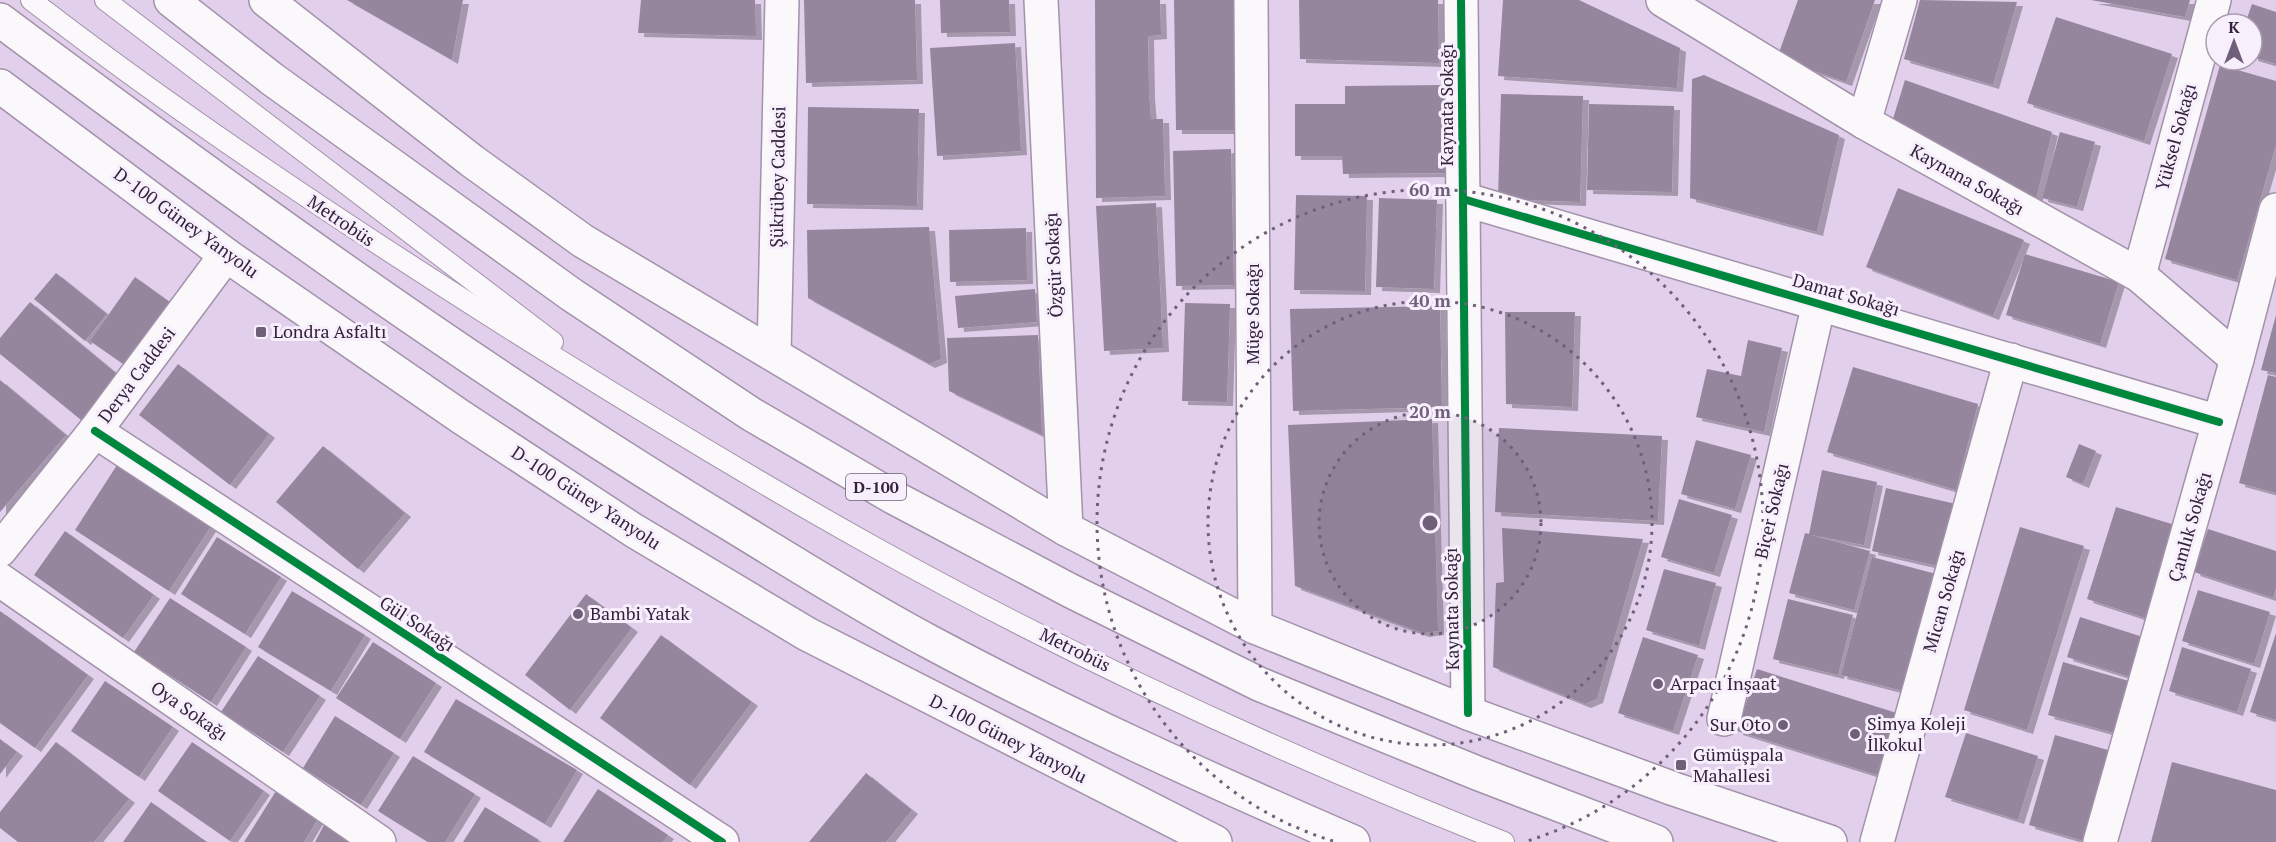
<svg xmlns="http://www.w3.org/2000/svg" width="2276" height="842" font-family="'PT Serif',serif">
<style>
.building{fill:#96869d;filter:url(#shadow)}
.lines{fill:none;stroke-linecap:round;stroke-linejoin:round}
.service-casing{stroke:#a292aa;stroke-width:22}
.minor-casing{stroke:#a292aa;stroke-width:36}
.tertiary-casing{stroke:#a292aa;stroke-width:36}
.primary-casing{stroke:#a292aa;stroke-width:36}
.trunk-casing{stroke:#a292aa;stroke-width:36}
.service{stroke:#fbf8fc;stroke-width:20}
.minor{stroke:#fbf8fc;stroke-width:33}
.tertiary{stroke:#fbf8fc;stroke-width:33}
.primary{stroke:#fbf8fc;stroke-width:33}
.trunk{stroke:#fbf8fc;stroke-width:33}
.cycleway-casing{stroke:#f8effd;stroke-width:11}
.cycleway{stroke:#00873e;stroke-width:8}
.ring{fill:none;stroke:#705f79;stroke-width:3;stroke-dasharray:3 6}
.poi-dot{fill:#705f79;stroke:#f8effd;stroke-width:2}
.labels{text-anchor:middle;stroke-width:6;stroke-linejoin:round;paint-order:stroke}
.shield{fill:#f8effd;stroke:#6e6075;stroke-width:1.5}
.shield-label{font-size:16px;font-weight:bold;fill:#33223b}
.street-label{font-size:18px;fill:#33223b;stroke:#f8effd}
.poi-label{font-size:18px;fill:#33223b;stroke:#f8effd;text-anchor:start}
.centre{fill:#705f79;stroke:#f8effd;stroke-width:3}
.ring-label{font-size:18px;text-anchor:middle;font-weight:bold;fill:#705f79;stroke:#f8effd;stroke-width:6;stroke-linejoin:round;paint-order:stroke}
</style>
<defs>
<filter id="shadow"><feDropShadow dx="6" dy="4" stdDeviation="0" flood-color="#0004"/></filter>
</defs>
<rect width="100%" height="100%" fill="#e2cfeb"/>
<!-- building -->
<g class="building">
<polygon points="347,0 463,0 452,60"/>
<polygon points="641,0 755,0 756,36 638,33"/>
<polygon points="804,0 915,0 917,80 806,83"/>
<polygon points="940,0 1009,0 1010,32 941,33"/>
<polygon points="1095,0 1160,0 1161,35 1148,36 1149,95 1151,119 1163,119 1165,196 1096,198"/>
<polygon points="1174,0 1236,0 1238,130 1176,130"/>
<polygon points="1299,0 1438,0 1439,63 1300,59"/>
<polygon points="1503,0 1579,0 1680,48 1677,88 1498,76"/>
<polygon points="1798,0 1875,0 1846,82 1777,58"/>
<polygon points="1920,0 2017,2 1993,85 1904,59"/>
<polygon points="2091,0 2190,0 2185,17"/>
<polygon points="2252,4 2276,12 2276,64 2252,57 2252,24 2245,24"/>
<polygon points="2056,17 2172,54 2144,141 2027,103"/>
<polygon points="1015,43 1021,151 937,156 930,48"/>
<polygon points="2220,65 2276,81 2276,145 2237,280 2165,259"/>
<polygon points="1704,75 1839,135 1817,232 1690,198 1692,79"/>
<polygon points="1905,80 2052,132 2036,200 1892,122"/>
<polygon points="1444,85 1445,173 1343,174 1342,156 1295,156 1295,104 1345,104 1345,86"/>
<polygon points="1501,94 1583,96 1580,202 1498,199"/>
<polygon points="1589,104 1674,106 1672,192 1587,190"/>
<polygon points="808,107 919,109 917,206 807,204"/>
<polygon points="2060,132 2095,142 2077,207 2042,198"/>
<polygon points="1231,149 1234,285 1176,286 1173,151"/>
<polygon points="1898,188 2024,240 1993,316 1866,267"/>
<polygon points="1296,195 1367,196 1365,291 1294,290"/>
<polygon points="1379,198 1437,200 1434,289 1376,287"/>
<polygon points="1156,203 1163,348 1104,351 1096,206"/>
<polygon points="929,227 941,359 929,364 808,298 807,230"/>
<polygon points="1026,228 1027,280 950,282 949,230"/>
<polygon points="2025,254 2119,282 2100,344 2006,315"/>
<polygon points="56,273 107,314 85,341 34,299"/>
<polygon points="135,277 171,303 126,366 90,341"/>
<polygon points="1035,289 1037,322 958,328 955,296"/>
<polygon points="30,302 123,379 86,424 0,354 0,338"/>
<polygon points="1185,303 1230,304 1227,402 1182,401"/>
<polygon points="1440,306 1442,407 1293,411 1290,309"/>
<polygon points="1505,312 1575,312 1572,407 1506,404"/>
<polygon points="2276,315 2276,373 2261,370"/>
<polygon points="1038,335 1042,435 949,391 947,338"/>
<polygon points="1748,340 1782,348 1764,432 1696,417 1707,369 1741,376"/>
<polygon points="178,364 269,434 230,485 139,415"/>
<polygon points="1853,367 1978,404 1956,490 1827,452"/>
<polygon points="2268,375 2276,377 2276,493 2239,483"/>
<polygon points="0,380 66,435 0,512"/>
<polygon points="1432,419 1438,631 1423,633 1295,586 1288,425"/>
<polygon points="1499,428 1662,436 1658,521 1495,512"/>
<polygon points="1696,440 1751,455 1735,509 1681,494"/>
<polygon points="2079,444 2096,451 2083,484 2066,477"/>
<polygon points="323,446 405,513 358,569 276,502"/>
<polygon points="119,462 213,523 169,591 75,530"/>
<polygon points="1822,470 1877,482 1864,545 1811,535 1870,551 1854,610 1789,593 1805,533 1809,534"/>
<polygon points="1886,488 1956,504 1942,567 1872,551"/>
<polygon points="1679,499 1732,515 1714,573 1661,557"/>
<polygon points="2116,507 2175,525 2145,618 2087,599"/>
<polygon points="2020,527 2084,546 2027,730 1964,710"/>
<polygon points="1502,528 1643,539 1597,699 1585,704 1493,667 1496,583 1504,582"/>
<polygon points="2208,529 2276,551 2276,588 2273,598 2194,572"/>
<polygon points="65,531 154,595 123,638 34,575"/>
<polygon points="217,537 281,577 245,634 181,594"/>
<polygon points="1872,557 1940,575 1924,636 1917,635 1903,691 1841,675"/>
<polygon points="1664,569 1716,583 1699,646 1646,630"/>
<polygon points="2198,590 2270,612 2254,664 2182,641"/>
<polygon points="292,591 365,635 331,691 258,647"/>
<polygon points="586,594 632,628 570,710 525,675"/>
<polygon points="170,598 246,647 211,702 134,652"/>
<polygon points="1788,599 1853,615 1838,675 1773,659"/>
<polygon points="0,611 88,675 35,748 0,723"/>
<polygon points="2080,617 2146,638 2133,678 2067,657"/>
<polygon points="2276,633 2276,720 2250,712"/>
<polygon points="661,635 752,702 690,785 600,718"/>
<polygon points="1643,637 1698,655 1673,731 1618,713"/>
<polygon points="373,642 436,683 400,739 336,698"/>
<polygon points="2182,647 2251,669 2237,712 2169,691"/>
<polygon points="258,656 320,696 283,752 221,712"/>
<polygon points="2063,662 2129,681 2114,733 2048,715"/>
<polygon points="1757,669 1900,714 1880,776 1737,731"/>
<polygon points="105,681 173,727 139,777 71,731"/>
<polygon points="456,699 577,770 545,824 424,752"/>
<polygon points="335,716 394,753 361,805 303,768"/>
<polygon points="1966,733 2038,756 2018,820 1945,797"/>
<polygon points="2055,735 2115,752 2087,842 2029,825"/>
<polygon points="0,739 17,752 0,774"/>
<polygon points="56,742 129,799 94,842 18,842 0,828 0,812"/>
<polygon points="192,742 264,791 230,841 158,791"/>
<polygon points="413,756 475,794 445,842 428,842 378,811"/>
<polygon points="2172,762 2276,790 2276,842 2151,842"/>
<polygon points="866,773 912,810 886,842 809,842"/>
<polygon points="598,789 668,835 663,842 563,842"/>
<polygon points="276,791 319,817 304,842 244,842"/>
<polygon points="151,802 201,838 207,842 123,842"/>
<polygon points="485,807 539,840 538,842 463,842"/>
<polygon points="324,825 355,842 315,842"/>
</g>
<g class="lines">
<!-- service casing -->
<g class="service-casing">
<g id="service">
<path d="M31,0C184,118 346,225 510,329C628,403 747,476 869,544C1073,658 1287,756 1504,842"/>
<polyline points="105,0 553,342"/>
</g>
</g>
<!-- minor casing -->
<g class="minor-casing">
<g id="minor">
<polyline points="1041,0 1066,529"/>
<polyline points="1251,0 1255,627"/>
<polyline points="1461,0 1468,713"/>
<polyline points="1663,0 1864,122 2139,275 2237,359"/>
<polyline points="1864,122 1900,0"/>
<polyline points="1463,199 2219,422"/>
<polyline points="2139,275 2214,0"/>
<polyline points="95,431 722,842"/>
<polyline points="0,580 379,842"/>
<polyline points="1724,719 1819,303"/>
<polyline points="1877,842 2011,360"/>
<polyline points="2100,842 2237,359 2276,210"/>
</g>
</g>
<!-- tertiary casing -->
<g class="tertiary-casing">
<g id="tertiary">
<polyline points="774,354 782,0"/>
<polyline points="0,550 95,431 226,255"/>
</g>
</g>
<!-- primary casing -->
<g class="primary-casing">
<g id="primary">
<polyline points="266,0 472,161 583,241 1066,529 1255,627 1468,713 1674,789 1830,842"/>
<polyline points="0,86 226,255 461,417 633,530 807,634 1215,842"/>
</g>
</g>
<!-- trunk casing -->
<g class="trunk-casing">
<g id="trunk">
<polyline points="171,0 272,79 572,295 751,414 893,497 1071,591 1259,684 1477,773 1656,842"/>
<path d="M0,20C239,198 480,373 735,527C799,566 862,606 928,641C1066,715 1210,780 1353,842"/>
</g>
</g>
<!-- service -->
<use href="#service" class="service"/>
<!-- minor -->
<use href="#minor" class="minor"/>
<!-- tertiary -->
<use href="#tertiary" class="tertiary"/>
<!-- primary -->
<use href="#primary" class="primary"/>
<!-- trunk -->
<use href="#trunk" class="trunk"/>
<!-- cycleway casing -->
<g class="cycleway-casing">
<g id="cycleway">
<polyline points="1461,0 1468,713"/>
<polyline points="1463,199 2219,422"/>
<polyline points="95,431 722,842"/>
</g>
</g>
<!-- cycleway -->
<use href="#cycleway" class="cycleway"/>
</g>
<!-- distance rings -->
<circle cx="1430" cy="523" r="111" fill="#705f79" fill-opacity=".12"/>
<g class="ring">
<circle cx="1430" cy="523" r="111"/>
<circle cx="1430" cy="523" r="222"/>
<path d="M1333 841A333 333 0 1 1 1527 841"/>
</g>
<!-- markers -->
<g class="poi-dot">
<rect x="255" y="326" width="12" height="12" rx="3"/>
<circle cx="578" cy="614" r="6"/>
<circle cx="1658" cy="684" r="6"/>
<circle cx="1783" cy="725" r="6"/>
<circle cx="1855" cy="734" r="6"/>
<rect x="1675" y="759" width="12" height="12" rx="3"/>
</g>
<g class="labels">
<!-- shield labels -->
<rect class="shield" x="846" y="474" width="60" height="26" rx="4.5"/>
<g class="shield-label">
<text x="876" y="493">D-100</text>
</g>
<!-- street labels -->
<g class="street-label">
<text transform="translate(1447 105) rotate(-90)" y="6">Kaynata Sokağı</text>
<text transform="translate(2176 137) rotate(-75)" y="6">Yüksel Sokağı</text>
<text transform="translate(778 177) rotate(-89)" y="6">Şükrübey Caddesi</text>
<text transform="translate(1967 180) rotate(29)" y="6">Kaynana Sokağı</text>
<text transform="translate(341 221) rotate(34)" y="6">Metrobüs</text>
<text transform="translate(186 223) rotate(36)" y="6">D-100 Güney Yanyolu</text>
<text transform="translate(1054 265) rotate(-93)" y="6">Özgür Sokağı</text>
<text transform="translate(1846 295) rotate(16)" y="6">Damat Sokağı</text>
<text transform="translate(1253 314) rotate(-90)" y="6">Müge Sokağı</text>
<text transform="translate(137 375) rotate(-53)" y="6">Derya Caddesi</text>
<text transform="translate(586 498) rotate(33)" y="6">D-100 Güney Yanyolu</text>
<text transform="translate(1772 511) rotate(-77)" y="6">Biçer Sokağı</text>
<text transform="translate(2190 527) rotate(-74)" y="6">Çamlık Sokağı</text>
<text transform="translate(1944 601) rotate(-74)" y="6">Mican Sokağı</text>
<text transform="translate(1452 609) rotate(-91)" y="6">Kaynata Sokağı</text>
<text transform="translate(417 624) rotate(33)" y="6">Gül Sokağı</text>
<text transform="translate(1075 650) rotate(26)" y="6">Metrobüs</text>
<text transform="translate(189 711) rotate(35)" y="6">Oya Sokağı</text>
<text transform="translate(1008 739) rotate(27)" y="6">D-100 Güney Yanyolu</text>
</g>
<!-- poi labels -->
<g class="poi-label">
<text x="273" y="338">Londra Asfaltı</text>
<text x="590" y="620">Bambi Yatak</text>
<text x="1670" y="690">Arpacı İnşaat</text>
<text x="1867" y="730">Simya Koleji<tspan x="1867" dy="21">İlkokul</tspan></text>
<text x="1771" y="731" text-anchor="end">Sur Oto</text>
<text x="1693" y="761">Gümüşpala<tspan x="1693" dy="21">Mahallesi</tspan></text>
</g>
</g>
<circle cx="1430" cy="523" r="9" class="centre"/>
<g class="ring-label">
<text x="1430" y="196">60 m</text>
<text x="1430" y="307">40 m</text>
<text x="1430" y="418">20 m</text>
</g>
<!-- north arrow -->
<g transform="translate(2234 42)"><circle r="28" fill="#f8effd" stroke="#a99daf" stroke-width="1.5"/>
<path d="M0-4.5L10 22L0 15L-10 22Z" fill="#705f79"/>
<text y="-9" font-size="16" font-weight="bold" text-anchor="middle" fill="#33223b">K</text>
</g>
</svg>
